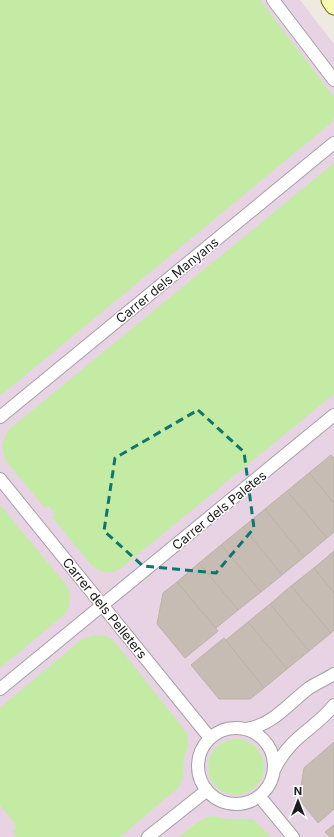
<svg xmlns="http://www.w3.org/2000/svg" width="334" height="837" font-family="Inter,sans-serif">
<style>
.industrial{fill:#e7d3e3}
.grass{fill:#c4eba4}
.building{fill:#c6bcb4;stroke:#c0b1a3}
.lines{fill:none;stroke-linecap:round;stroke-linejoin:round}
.minor-casing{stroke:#a3a3a3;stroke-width:14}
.secondary-casing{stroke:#647501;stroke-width:19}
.minor{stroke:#fff;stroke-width:12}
.secondary{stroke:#f5fbb2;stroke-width:17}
.marked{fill:none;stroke:#0f766e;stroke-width:3;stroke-dasharray:8 5;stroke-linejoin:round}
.labels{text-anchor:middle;stroke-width:3;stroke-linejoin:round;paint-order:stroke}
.street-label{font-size:13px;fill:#1c1c1c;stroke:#fff}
</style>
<rect width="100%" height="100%" fill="#eeeae1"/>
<!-- industrial -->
<polygon class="industrial" points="0,0 300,0 334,44 334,837 0,837"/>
<!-- grass -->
<g class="grass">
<polygon points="0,0 260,0 334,97 334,117 331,123 0,396"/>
<path d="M334,163V394L120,569C110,575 101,573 92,566L52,517L55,514L49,506L45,508L5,460L2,446L7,431Z"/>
<path d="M0,505L67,586C71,596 71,605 65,614L0,668Z"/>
<polygon points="94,635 106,636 113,640 187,733 188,746 184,757 183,778 179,787 120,837 17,837 12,831 17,827 0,805 0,708 81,640"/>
<circle cx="236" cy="767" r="28"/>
<polygon points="211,816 228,819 253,819 271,837 179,837 199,821"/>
</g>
<!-- building -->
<g class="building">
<polygon points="331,455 334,458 334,503 309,473"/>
<polygon points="309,473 334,503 334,532 327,538 287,491"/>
<polygon points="287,491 327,538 304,557 265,509"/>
<polygon points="265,509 304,557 282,575 243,527"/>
<polygon points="243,527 282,575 261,592 221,545"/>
<polygon points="221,545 261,592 238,610 199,563"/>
<polygon points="334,551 334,593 314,568"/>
<polygon points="199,563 238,610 216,628 177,582"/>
<polygon points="314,568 334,593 334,630 331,633 291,586"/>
<polygon points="177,582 218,631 185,658 157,624 163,593"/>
<polygon points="291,586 331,633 309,651 270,604"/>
<polygon points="270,604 309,651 287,669 248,622"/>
<polygon points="248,622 287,669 264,688 226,640"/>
<polygon points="224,638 264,688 250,699 219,699 191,665"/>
<polygon points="334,742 334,809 318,823 299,799 304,768"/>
<polygon points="334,825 334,837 330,837 325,832"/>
</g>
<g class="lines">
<!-- minor casing -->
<g class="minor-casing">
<g id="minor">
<polyline points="273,0 334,80"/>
<polyline points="0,417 334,143"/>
<polyline points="0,479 210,738"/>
<polyline points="0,689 334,415"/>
<circle cx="236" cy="766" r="38"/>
<path d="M246,729C273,725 288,704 309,688C317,683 326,679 334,674"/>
<path d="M275,768C291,736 314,730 334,705"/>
<polyline points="260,797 293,837"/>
<polyline points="148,837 206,791"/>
</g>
</g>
<!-- secondary casing -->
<g class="secondary-casing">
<polyline id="secondary" points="330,0 334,6"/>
</g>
<!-- minor -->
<use href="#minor" class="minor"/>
<!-- secondary -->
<use href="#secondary" class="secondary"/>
</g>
<!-- marked area -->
<path class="marked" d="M198,410L244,452L254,528L216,573L143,566L104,531L115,458Z"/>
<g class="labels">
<!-- street labels -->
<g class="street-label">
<text transform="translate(167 280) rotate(-39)" y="5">Carrer dels Manyans</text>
<text transform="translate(219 510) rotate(-39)" y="5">Carrer dels Paletes</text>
<text transform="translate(105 608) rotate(51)" y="5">Carrer dels Pelleters</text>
</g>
</g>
<!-- north arrow -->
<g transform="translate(298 801)" stroke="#ffffff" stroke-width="3" paint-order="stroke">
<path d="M0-3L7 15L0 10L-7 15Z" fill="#1c1c1c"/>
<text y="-6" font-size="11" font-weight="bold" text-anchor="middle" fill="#1c1c1c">N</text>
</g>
</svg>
